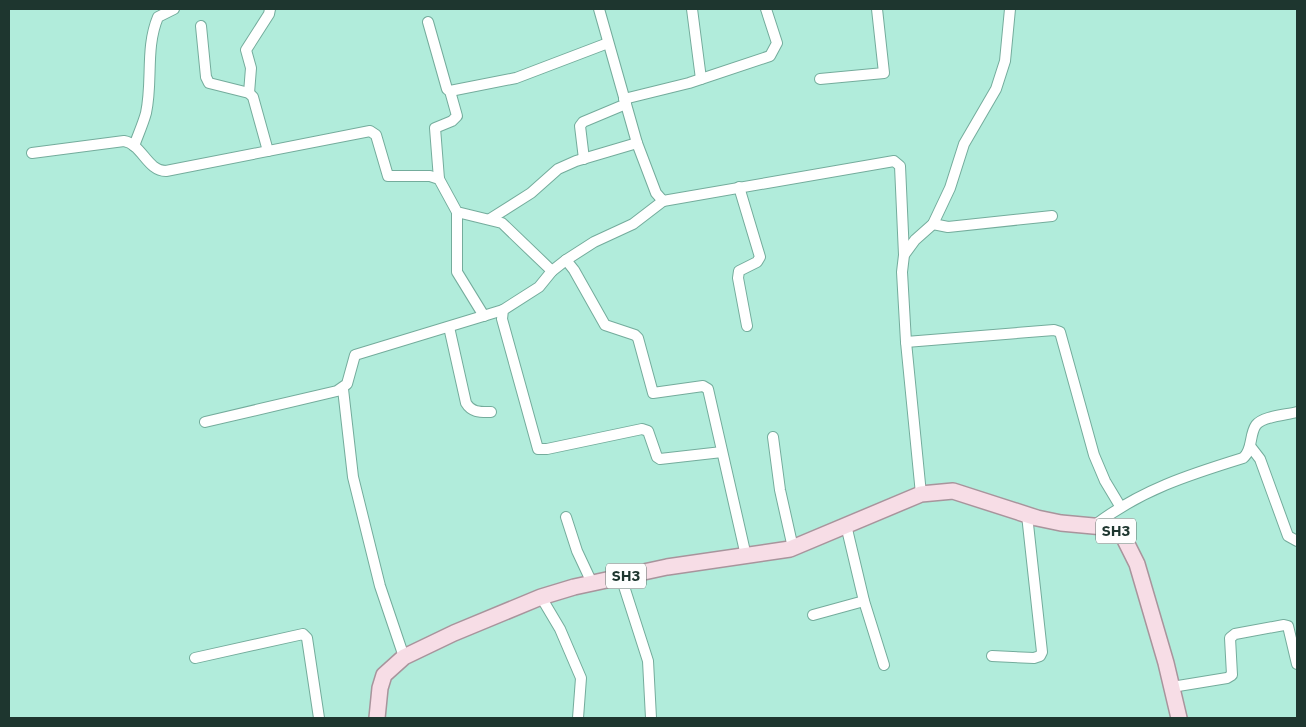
<svg xmlns="http://www.w3.org/2000/svg" width="1306" height="727" font-family="'IBM Plex Sans',sans-serif">
<style>
.lines{fill:none;stroke-linecap:round;stroke-linejoin:round}
.street-casing{stroke:#74ac9c;stroke-width:12}
.primary-casing{stroke:#a8949c;stroke-width:18}
.street{stroke:#fff;stroke-width:10}
.primary{stroke:#f7dde6;stroke-width:15}
.labels{text-anchor:middle;stroke-width:4;stroke-linejoin:round;paint-order:stroke}
.shield{fill:#fefefe;stroke:#61726d;stroke-width:1}
.shield-label{font-size:15px;font-weight:bold;fill:#1e362f}
</style>
<rect width="100%" height="100%" fill="#b1ecdb"/>
<g class="lines">
<!-- street casing -->
<g class="street-casing">
<g id="street">
<polyline points="599,9 637,143 656,193 663,201 894,161 900,166 904,255"/>
<polyline points="692,9 701,79"/>
<polyline points="428,22 447,89 450,91 516,78 608,43"/>
<polyline points="201,26 206,77 209,83 249,93 253,97 268,151"/>
<polyline points="820,79 884,73 877,9"/>
<polyline points="249,93 251,68 246,50 269,14 270,9"/>
<polyline points="624,99 689,83 770,56 777,43 766,9"/>
<path d="M134,146C138,135 143,124 146,113C153,81 145,48 158,17L174,9"/>
<path d="M32,153L124,141C142,144 147,171 166,171L370,131L376,135L388,176H430L439,179L457,212L502,223L552,271"/>
<polyline points="584,159 580,126 583,122 626,104"/>
<polyline points="439,179 435,128 452,121 457,116 450,91"/>
<polyline points="739,187 760,257 757,262 739,271 738,278 747,326"/>
<polyline points="663,201 633,224 594,242 566,260 552,271 539,287 503,310 502,319 538,449 547,449 642,429 648,431 657,457 660,459 722,452"/>
<polyline points="457,212 457,272 484,316"/>
<polyline points="490,219 531,193 558,169 576,161 637,143"/>
<polyline points="933,224 948,227 1052,216"/>
<polyline points="566,260 574,270 605,325 635,335 638,338 653,393 703,386 708,389 746,556"/>
<path d="M449,327L466,403C472,413 481,412 491,412"/>
<polyline points="906,342 1054,330 1060,332 1094,455 1105,481 1120,506"/>
<polyline points="343,389 353,477 380,586 404,657"/>
<polyline points="205,422 337,391 347,384 355,355 503,310"/>
<polyline points="773,437 780,490 793,548"/>
<polyline points="1250,446 1260,459 1288,536 1297,541"/>
<polyline points="921,494 906,342 902,272 904,255 915,240 933,224 950,188 964,144 996,89 1005,61 1010,9"/>
<polyline points="566,517 577,551 592,583"/>
<polyline points="846,525 864,601 884,665"/>
<path d="M1095,525C1141,490 1188,475 1243,458C1253,450 1249,435 1256,425C1263,416 1286,415 1297,412"/>
<polyline points="621,577 648,661 651,718"/>
<polyline points="541,597 560,629 581,678 578,718"/>
<polyline points="813,615 864,601"/>
<polyline points="992,656 1034,658 1040,656 1042,652 1027,515"/>
<polyline points="195,658 303,634 307,638 319,718"/>
<polyline points="1172,687 1227,678 1232,675 1230,638 1235,634 1284,625 1288,626 1297,664"/>
</g>
</g>
<!-- primary casing -->
<g class="primary-casing">
<polyline id="primary" points="377,718 380,688 384,675 404,657 454,633 541,597 574,587 667,567 790,549 921,494 953,491 1037,518 1061,523 1104,527 1123,536 1137,564 1166,663 1179,718"/>
</g>
<!-- street -->
<use href="#street" class="street"/>
<!-- primary -->
<use href="#primary" class="primary"/>
</g>
<g class="labels">
<!-- shield labels -->
<g class="shield">
<rect x="1096" y="518.5" width="40" height="25" rx="4"/>
<rect x="606" y="563.5" width="40" height="25" rx="4"/>
</g>
<g class="shield-label">
<text x="1116" y="536">SH3</text>
<text x="626" y="581">SH3</text>
</g>
</g>
<!-- border -->
<rect width="1306" height="727" fill="none" stroke="#1e362f" stroke-width="20"/>
</svg>
